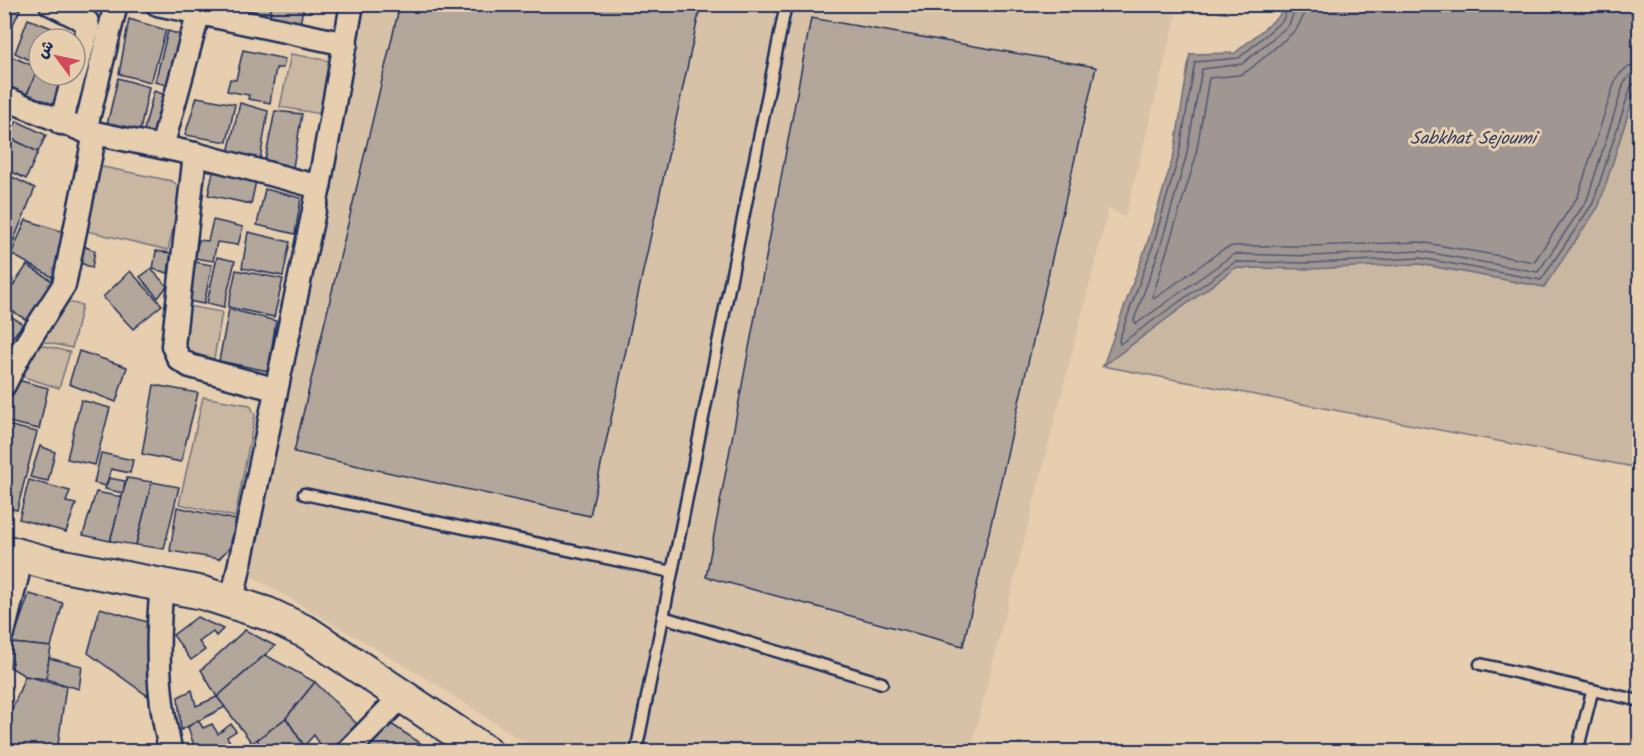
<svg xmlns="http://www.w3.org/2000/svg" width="1644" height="756" font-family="Kalam,'Playpen Sans Arabic',sans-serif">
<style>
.built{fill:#d7c2a8}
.green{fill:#c9b7a2;stroke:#727380;stroke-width:1.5}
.water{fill:#a09793;stroke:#6b6d7e;stroke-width:1.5}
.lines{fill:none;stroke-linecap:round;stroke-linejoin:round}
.shore{stroke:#505973;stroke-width:1.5}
.building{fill:#b3a69a;stroke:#1b2f5e;stroke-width:1.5}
.service-casing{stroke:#1b2f5e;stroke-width:15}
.minor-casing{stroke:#1b2f5e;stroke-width:27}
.secondary-casing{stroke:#1b2f5e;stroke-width:36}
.service{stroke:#e6ceae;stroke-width:10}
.minor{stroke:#e6ceae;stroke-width:22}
.secondary{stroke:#e6ceae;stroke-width:32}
.labels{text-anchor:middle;stroke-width:6;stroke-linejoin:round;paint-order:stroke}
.water-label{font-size:18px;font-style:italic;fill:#2f3f66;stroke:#e6ceae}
</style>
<rect width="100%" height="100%" fill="#e6ceae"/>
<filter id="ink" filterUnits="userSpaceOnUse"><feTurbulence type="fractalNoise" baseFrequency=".0167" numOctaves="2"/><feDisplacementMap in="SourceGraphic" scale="12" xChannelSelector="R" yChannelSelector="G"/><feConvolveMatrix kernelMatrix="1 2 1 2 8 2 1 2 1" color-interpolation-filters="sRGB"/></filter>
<g filter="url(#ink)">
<!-- built -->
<polygon class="built" points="361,5 1179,5 1125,218 1109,208 972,744 1005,751 538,751 429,680 245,572"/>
<!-- green -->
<g class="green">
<polygon points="291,54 331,61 321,114 280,107"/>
<polygon points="1639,79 1639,468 1103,366 1235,268 1420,264 1544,287 1603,192"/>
<polygon points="93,165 172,181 182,189 168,250 83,230"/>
<polygon points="57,300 82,305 72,348 36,340"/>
<polygon points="187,306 222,312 214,359 179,349"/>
<polygon points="33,343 70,352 59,388 17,375"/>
<polygon points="203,397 250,405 255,415 235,517 179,504"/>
</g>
<!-- water -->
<polygon class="water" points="1284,5 1639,5 1639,79 1599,206 1544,287 1420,264 1311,269 1235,268 1103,366 1147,244 1174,154 1190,54 1235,53 1279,16"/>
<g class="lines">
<!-- shore -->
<g class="shore">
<polyline points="1289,4 1283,20 1239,58 1195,62 1179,155 1153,245 1119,340 1120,344 1235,262 1311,263 1420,258 1541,280 1593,203 1631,86 1640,81"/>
<polyline points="1297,4 1289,25 1242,64 1202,69 1186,157 1160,248 1134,320 1136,324 1234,254 1311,256 1420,251 1538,272 1587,200 1624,83 1630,75 1640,73"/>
<polyline points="1306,4 1304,15 1296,30 1249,70 1239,75 1209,78 1195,160 1153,295 1154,299 1222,250 1233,246 1311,246 1420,242 1534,262 1578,196 1616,78 1626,68 1640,64"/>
</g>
</g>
<!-- building -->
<g class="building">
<polygon points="4,4 20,10 5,41 4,41"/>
<polygon points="63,4 94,4 89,16"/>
<polygon points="220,4 272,4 270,16"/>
<polygon points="272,4 304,4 300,24 270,16"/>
<polygon points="400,4 701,4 590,516 294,452"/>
<polygon points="811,18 1096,67 963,646 706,577"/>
<polygon points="28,19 78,38 39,39 39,65 15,53"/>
<polygon points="129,19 166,30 151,82 119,74"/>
<polygon points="168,31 188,37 175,87 155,82"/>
<polygon points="243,50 285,59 283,68 276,68 270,103 248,99 249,95 227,91 230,79 236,80"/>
<polygon points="8,55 38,68 25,99 4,89 4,63"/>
<polygon points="38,68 39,75 53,75 66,81 56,116 25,99"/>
<polygon points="118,78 149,87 139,136 106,129"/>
<polygon points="154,91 172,97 161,139 143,134"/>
<polygon points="197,97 235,104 227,142 185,135"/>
<polygon points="240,103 268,111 260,160 228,153"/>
<polygon points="4,110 13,114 4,129"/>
<polygon points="275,111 302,114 292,173 264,165"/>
<polygon points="17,121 46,135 38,152 8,137"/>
<polygon points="8,137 38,152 26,179 4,168 4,144"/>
<polygon points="213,172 256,181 251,204 208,195"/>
<polygon points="4,173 35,188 8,254 4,251"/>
<polygon points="265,189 301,198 295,234 257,225"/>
<polygon points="26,220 64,232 54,278 11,254"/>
<polygon points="213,220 243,227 238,245 217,242 213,261 194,258 199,240 208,241"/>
<polygon points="248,232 290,242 283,276 242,268"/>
<polygon points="77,243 95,251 92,268 72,259"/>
<polygon points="156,251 171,253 168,273 153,269"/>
<polygon points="217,257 235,261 224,307 207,303"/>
<polygon points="189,261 212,265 204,304 183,300"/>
<polygon points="27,265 54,282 28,321 4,306 4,299"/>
<polygon points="151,269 167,286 158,298 140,277"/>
<polygon points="236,270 283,279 274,317 228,307"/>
<polygon points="130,271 162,305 133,329 103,297"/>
<polygon points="4,275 13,280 4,294"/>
<polygon points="229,309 276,321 268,371 219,361"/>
<polygon points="4,312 23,324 9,342 4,340"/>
<polygon points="79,351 127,367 116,402 69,384"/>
<polygon points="10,378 48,388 39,429 4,421 4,404"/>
<polygon points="154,385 198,393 181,462 142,454"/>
<polygon points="81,400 110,408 95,465 67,459"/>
<polygon points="7,425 37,432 17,510 4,507 4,435"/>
<polygon points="40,446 55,452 48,481 30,477"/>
<polygon points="101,453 133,460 130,473 111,469 106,486 94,483"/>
<polygon points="109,478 125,481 123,493 105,489"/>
<polygon points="127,478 152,482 136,545 110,541"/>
<polygon points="29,480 70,491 66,502 76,504 66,532 19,519"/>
<polygon points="152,482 179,487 164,549 136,545"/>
<polygon points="96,492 122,497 110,541 83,535"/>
<polygon points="177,507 236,520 230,547 219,559 170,551"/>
<polygon points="29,594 63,603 51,647 12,643"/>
<polygon points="100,608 154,624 148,696 88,653"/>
<polygon points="197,617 223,629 216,636 213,632 199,642 205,650 191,660 173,635"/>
<polygon points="245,630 275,646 217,697 201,670"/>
<polygon points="12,643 51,647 46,679 25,676 10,667"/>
<polygon points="265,655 315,682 286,718 252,743 217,697"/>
<polygon points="49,658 82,666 79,689 46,679"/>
<polygon points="25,676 66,686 57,752 26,752 4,745 4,717 9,718"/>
<polygon points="315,682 357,724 331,752 325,752 314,735 304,746 286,718"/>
<polygon points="192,690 196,706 217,697 225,707 181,730 178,697"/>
<polygon points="286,718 304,746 308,752 265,752 257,740"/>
<polygon points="198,720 203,728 212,724 218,734 231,724 236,731 227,737 236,752 196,752 188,727"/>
<polygon points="388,722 434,752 355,752"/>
<polygon points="4,745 26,752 4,752"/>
</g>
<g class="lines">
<!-- service casing -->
<g class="service-casing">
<g id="service">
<polyline points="304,494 672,572"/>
<polyline points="663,617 882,683"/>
<polyline points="1480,664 1640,701"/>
<polyline points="636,752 786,4"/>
<polyline points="1577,752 1592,692"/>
</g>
</g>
<!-- minor casing -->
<g class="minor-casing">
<g id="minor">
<polyline points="51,4 87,22 88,27 75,73"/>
<polyline points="157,4 346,44"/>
<polyline points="4,98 85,131 195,154 173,346 179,359 190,366 274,389"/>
<polyline points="61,123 74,75"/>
<polyline points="85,131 116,4"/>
<polyline points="162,147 201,4"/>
<polyline points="195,154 319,187"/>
<polyline points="4,385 21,352 64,285 95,133"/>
<path d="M162,586C156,642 157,697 171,752"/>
<polyline points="232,601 319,187 352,4"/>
<polyline points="4,629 22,556"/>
<polyline points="347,752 403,695"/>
</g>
</g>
<!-- secondary casing -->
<g class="secondary-casing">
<polyline id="secondary" points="4,551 48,563 203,593 268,614 308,633 486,752"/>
</g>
<!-- service -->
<use href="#service" class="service"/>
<!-- minor -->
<use href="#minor" class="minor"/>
<!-- secondary -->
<use href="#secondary" class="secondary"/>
</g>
</g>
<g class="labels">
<!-- water labels -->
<g class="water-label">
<text x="1473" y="144">Sabkhat Sejoumi</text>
</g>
</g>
<!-- margin -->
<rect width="1644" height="756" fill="none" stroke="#e6ceae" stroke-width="24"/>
<rect x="12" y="12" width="1620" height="732" fill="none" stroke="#1b2f5e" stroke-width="2" filter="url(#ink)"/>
<!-- north arrow -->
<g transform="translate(57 57) rotate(303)"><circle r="28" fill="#e6ceae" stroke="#958e8e" stroke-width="1.5"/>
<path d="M0-4.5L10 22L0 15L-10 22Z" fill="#d1495b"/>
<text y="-9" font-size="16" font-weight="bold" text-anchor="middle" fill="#1b2f5e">ش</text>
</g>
</svg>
